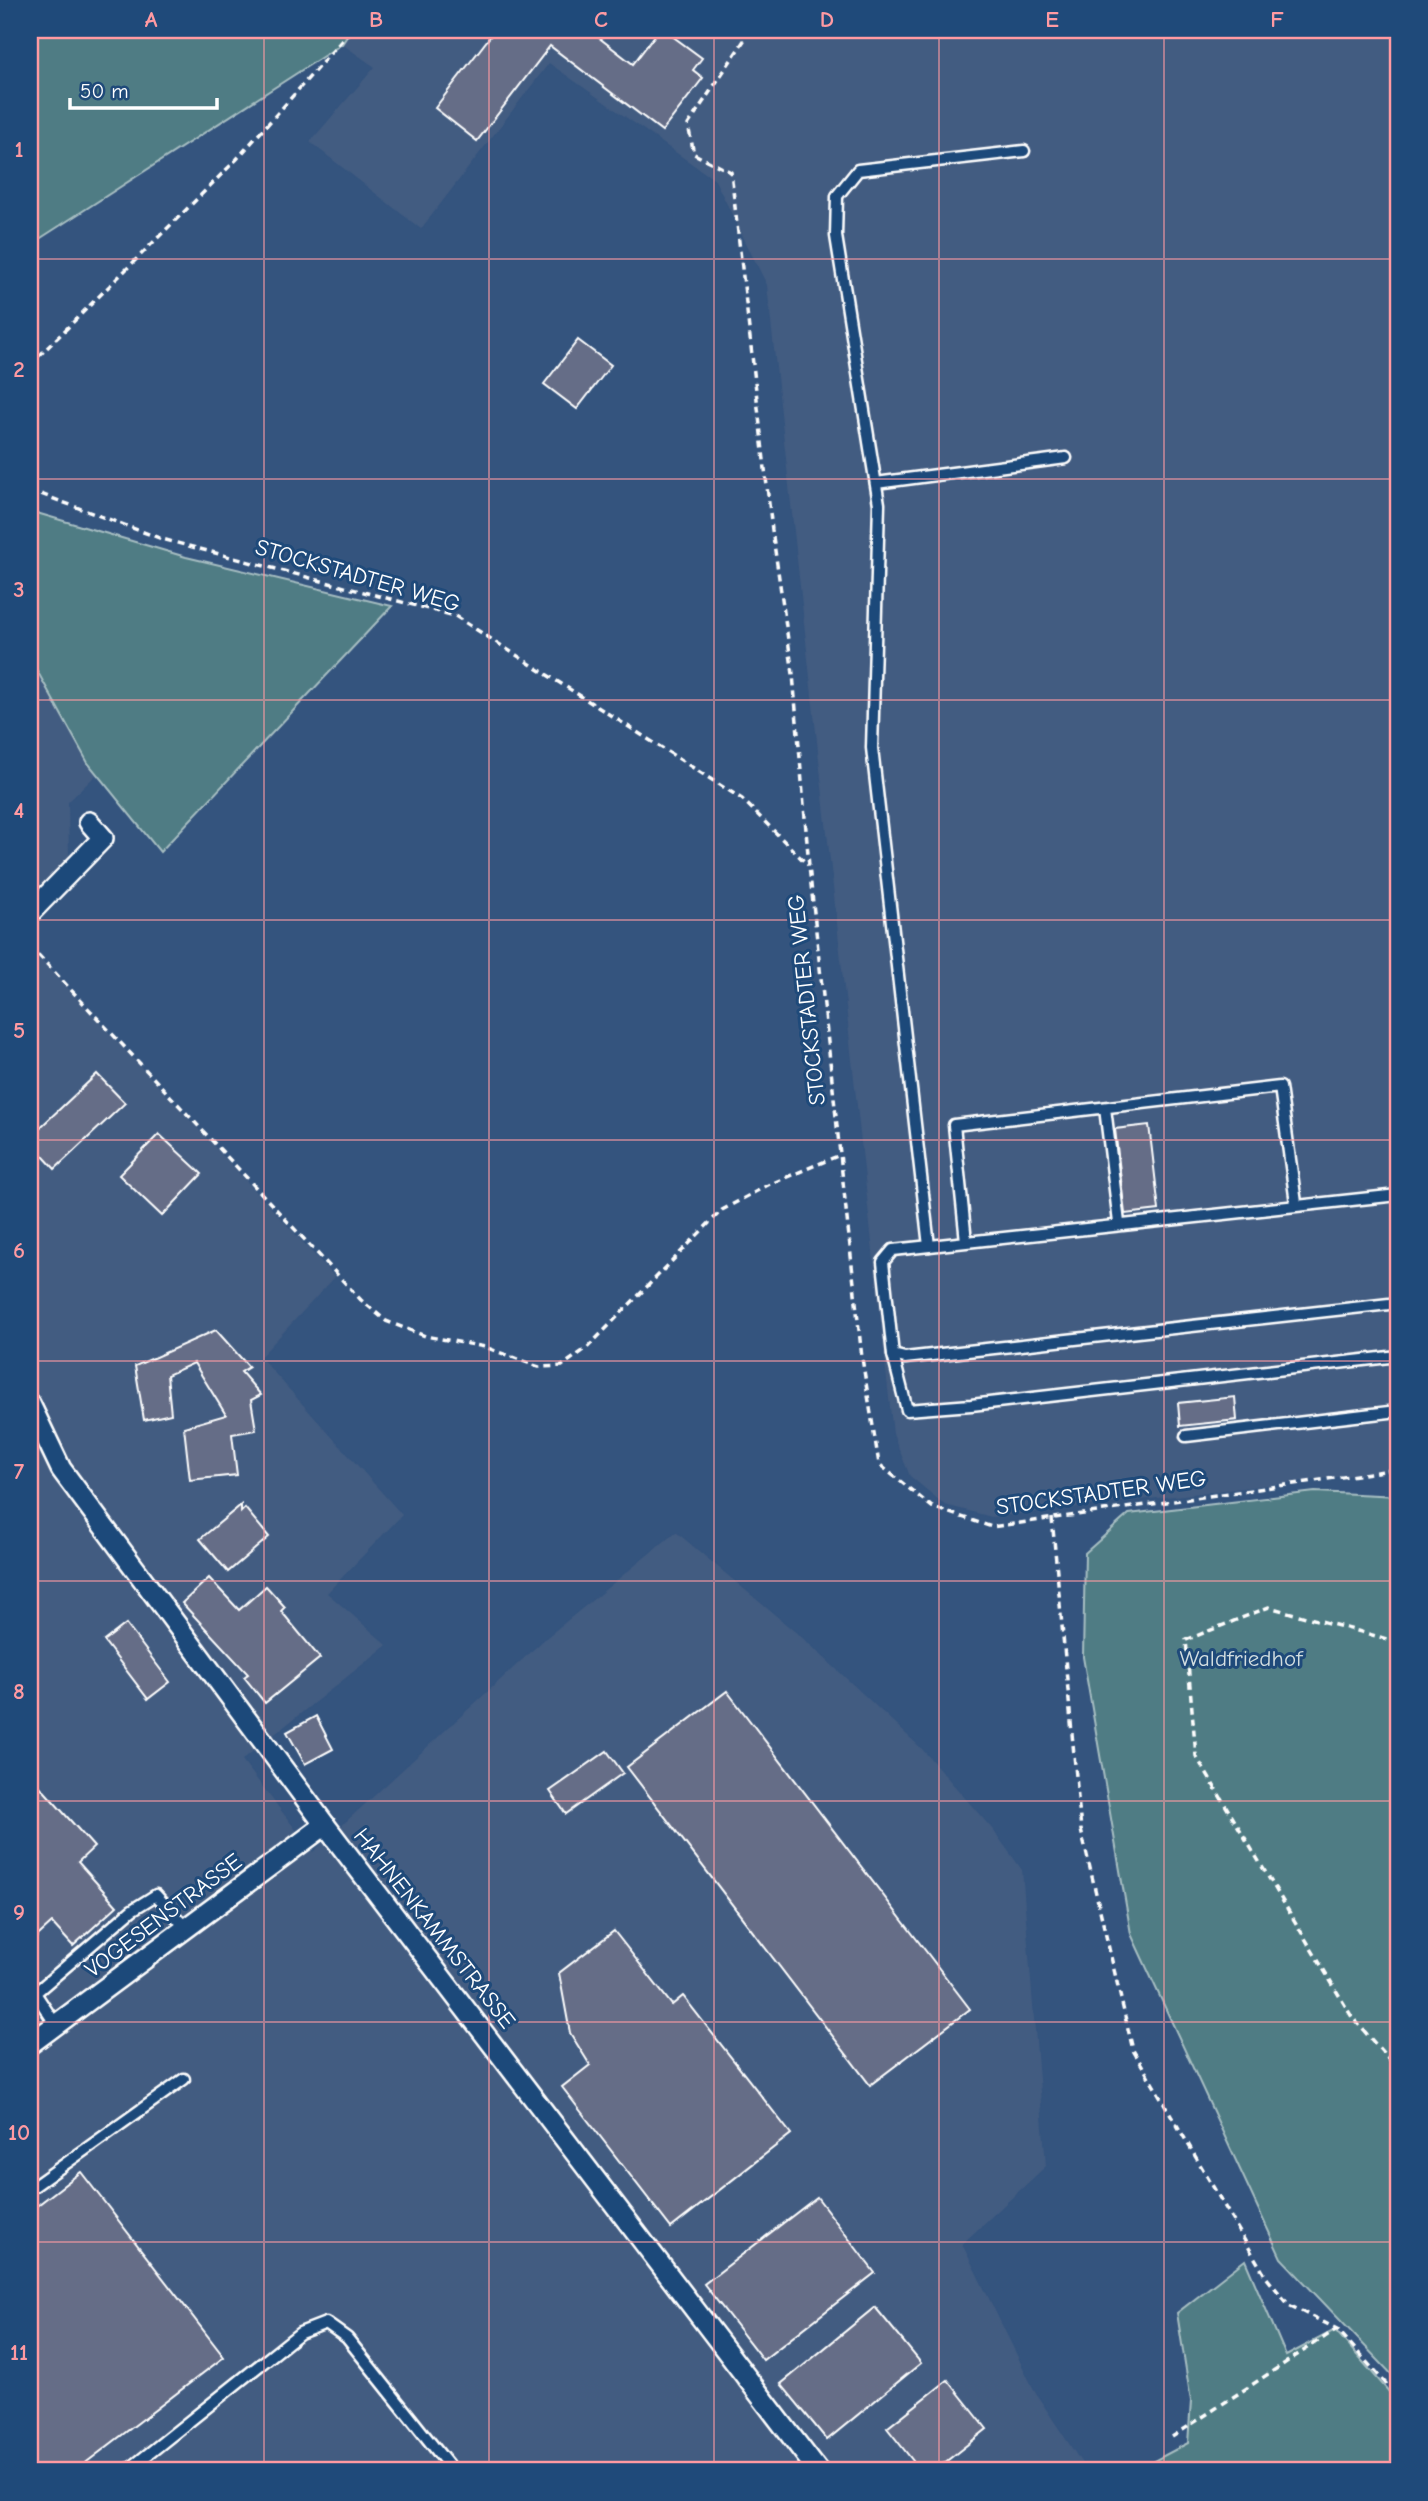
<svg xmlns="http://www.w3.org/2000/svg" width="1428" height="2501" font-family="'Comic Neue',sans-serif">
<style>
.built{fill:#435c81}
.green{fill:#4f7c84;stroke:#a7bec2;stroke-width:2}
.building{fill:#656d87;stroke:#fff;stroke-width:2}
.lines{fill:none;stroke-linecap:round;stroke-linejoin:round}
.lane-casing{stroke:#fff;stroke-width:15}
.street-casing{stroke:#fff;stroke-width:24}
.path{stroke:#fff;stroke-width:3.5;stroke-dasharray:7 5;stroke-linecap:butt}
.lane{stroke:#1f4a7a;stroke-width:10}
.street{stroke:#1f4a7a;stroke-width:19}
.grid{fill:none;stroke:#ff9aa2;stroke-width:2;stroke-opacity:0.55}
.labels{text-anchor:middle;stroke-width:6;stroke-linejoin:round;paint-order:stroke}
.street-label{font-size:23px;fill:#fff;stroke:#1f4a7a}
.park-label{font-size:23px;fill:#d3dee0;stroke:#1f4a7a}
.neatline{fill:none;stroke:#ff9aa2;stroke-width:2.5}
.grid-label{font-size:23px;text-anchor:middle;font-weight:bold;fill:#ff9aa2}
</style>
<rect width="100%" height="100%" fill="#34547e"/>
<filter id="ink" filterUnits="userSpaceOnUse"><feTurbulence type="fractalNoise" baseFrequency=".0143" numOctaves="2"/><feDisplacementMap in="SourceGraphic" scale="14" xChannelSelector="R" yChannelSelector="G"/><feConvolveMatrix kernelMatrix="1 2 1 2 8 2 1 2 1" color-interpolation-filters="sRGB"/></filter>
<g filter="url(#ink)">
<!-- built -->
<g class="built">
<polygon points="351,30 1398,30 1398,1470 992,1517 945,1505 910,1476 893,1434 767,285 715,180 549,63 421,229 310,142 375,67 342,44"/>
<polygon points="30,658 88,762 98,773 68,802 69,861 30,900"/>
<polygon points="30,947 335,1277 260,1357 402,1515 327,1593 387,1645 242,1760 313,1852 546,1638 676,1532 806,1641 922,1749 993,1830 1022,1870 1046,2166 962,2244 1036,2394 1087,2471 30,2471"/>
</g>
<!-- green -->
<g class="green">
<polygon points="30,30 351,30 342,44 30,245"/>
<polygon points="30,511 186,557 392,606 160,852 88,763 30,658"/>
<polygon points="1315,1492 1398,1496 1398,2381 1281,2258 1131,1934 1083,1657 1085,1553 1129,1514"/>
<polygon points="1245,2260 1286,2356 1335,2330 1398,2402 1398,2471 1149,2471 1148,2464 1188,2443 1191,2401 1177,2313"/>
</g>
<!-- building -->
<g class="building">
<polygon points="495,30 589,30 633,64 659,30 664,30 702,58 693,70 703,78 662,131 550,46 477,141 435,108"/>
<polygon points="578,340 611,365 577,409 544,384"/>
<polygon points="97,1074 125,1103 55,1169 30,1142 30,1137"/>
<polygon points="1149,1125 1159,1210 1125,1214 1115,1129"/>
<polygon points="159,1134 202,1174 162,1216 119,1175"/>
<polygon points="216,1330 249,1367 241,1372 261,1395 251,1400 256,1430 232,1434 237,1475 190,1480 184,1427 226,1415 194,1363 167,1375 171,1414 144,1420 135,1366"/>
<polygon points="1235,1397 1237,1420 1180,1426 1178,1403"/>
<polygon points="241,1505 241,1512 245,1508 269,1537 228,1572 200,1539"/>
<polygon points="209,1578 239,1610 266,1586 285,1607 281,1611 320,1658 265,1703 244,1677 248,1674 182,1603"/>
<polygon points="126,1624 170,1682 148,1699 104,1641"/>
<polygon points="727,1691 970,2009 870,2085 627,1767"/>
<polygon points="316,1716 333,1749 305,1764 287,1732"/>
<polygon points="607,1751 623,1773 566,1814 550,1791"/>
<polygon points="30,1775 94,1847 78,1862 117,1906 73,1946 52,1923 30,1943"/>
<polygon points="614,1931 672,2005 683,1996 791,2134 671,2228 562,2087 590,2065 570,2033 559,1973"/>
<polygon points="81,2172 224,2357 75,2471 30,2471 30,2211"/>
<polygon points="817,2197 875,2273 763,2360 704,2284"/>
<polygon points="875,2307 921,2363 827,2440 781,2384"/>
<polygon points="948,2380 987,2429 934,2471 921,2471 887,2428"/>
</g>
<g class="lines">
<!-- lane casing -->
<g class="lane-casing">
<g id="lane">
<polyline points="876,483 1066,458"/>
<polyline points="1105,1108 1119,1223"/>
<polyline points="1398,1195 893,1250 883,1262 893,1355 905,1358 1398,1303"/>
<polyline points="966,1241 954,1125 1280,1087 1296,1203"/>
<polyline points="929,1246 872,748 879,504 836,236 837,196 858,170 1024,151"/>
<polyline points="893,1355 907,1410 971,1405 1398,1356"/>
<polyline points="1186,1436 1398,1411"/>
<polyline points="56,2025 35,1993 132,1910 156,1895 186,1928"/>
<polyline points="30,2189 184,2079"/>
<polyline points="127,2471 300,2333 326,2323 347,2338 453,2471"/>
</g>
</g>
<!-- street casing -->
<g class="street-casing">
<g id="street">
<polyline points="30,913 103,838 89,822"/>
<polyline points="30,1404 61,1469 325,1825 818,2471"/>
<polyline points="30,2044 325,1825"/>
</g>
</g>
<!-- path -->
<g class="path">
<polyline points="751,30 688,125 694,154 731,172 772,530 793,674 809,866 862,1358 879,1464 932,1507 992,1527 1398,1469"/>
<polyline points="30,365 236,160 351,30"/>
<polyline points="30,490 162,539 455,616 742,799 808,865"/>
<polyline points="30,946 361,1300 386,1321 425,1336 485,1347 539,1367 562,1366 587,1348 722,1210 768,1185 840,1155"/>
<polyline points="1052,1518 1081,1830 1133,2050 1266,2277 1289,2305 1337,2329 1398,2397"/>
<polyline points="1398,1642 1269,1607 1186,1640 1196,1756 1352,2017 1398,2070"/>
<polyline points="1172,2437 1337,2329"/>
</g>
<!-- lane -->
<use href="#lane" class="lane"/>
<!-- street -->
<use href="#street" class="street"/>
</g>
</g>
<!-- grid -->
<path class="grid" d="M264,30V2471M489,30V2471M714,30V2471M939,30V2471M1164,30V2471M30,259H1398M30,479H1398M30,700H1398M30,920H1398M30,1140H1398M30,1361H1398M30,1581H1398M30,1801H1398M30,2022H1398M30,2242H1398"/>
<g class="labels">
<!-- street labels -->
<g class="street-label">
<text transform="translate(358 575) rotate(16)" y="8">STOCKSTADTER WEG</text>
<text transform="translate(806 1000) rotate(-96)" y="8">STOCKSTADTER WEG</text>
<text transform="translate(1101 1492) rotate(-8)" y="8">STOCKSTADTER WEG</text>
<text transform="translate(163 1915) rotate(-37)" y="8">VOGESENSTRASSE</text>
<text transform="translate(435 1928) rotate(52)" y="8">HAHNENKAMMSTRASSE</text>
</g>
<!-- park labels -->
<g class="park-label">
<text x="1241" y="1666">Waldfriedhof</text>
</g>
</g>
<!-- margin -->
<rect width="1428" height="2501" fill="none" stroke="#1f4a7a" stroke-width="77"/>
<!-- scale -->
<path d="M70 98v10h147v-10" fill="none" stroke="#ffffff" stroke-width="3.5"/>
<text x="80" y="98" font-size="21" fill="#ffffff" stroke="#1f4a7a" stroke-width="5" paint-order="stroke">50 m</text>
<rect x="38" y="38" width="1352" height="2424" class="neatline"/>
<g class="grid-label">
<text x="151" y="27">A</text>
<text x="376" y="27">B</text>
<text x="601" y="27">C</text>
<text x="827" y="27">D</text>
<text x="1052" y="27">E</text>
<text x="1277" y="27">F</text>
<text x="19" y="157">1</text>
<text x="19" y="377">2</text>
<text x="19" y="597">3</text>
<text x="19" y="818">4</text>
<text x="19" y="1038">5</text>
<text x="19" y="1258">6</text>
<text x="19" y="1479">7</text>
<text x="19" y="1699">8</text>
<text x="19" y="1920">9</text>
<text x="19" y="2140">10</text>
<text x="19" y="2360">11</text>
</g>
</svg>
